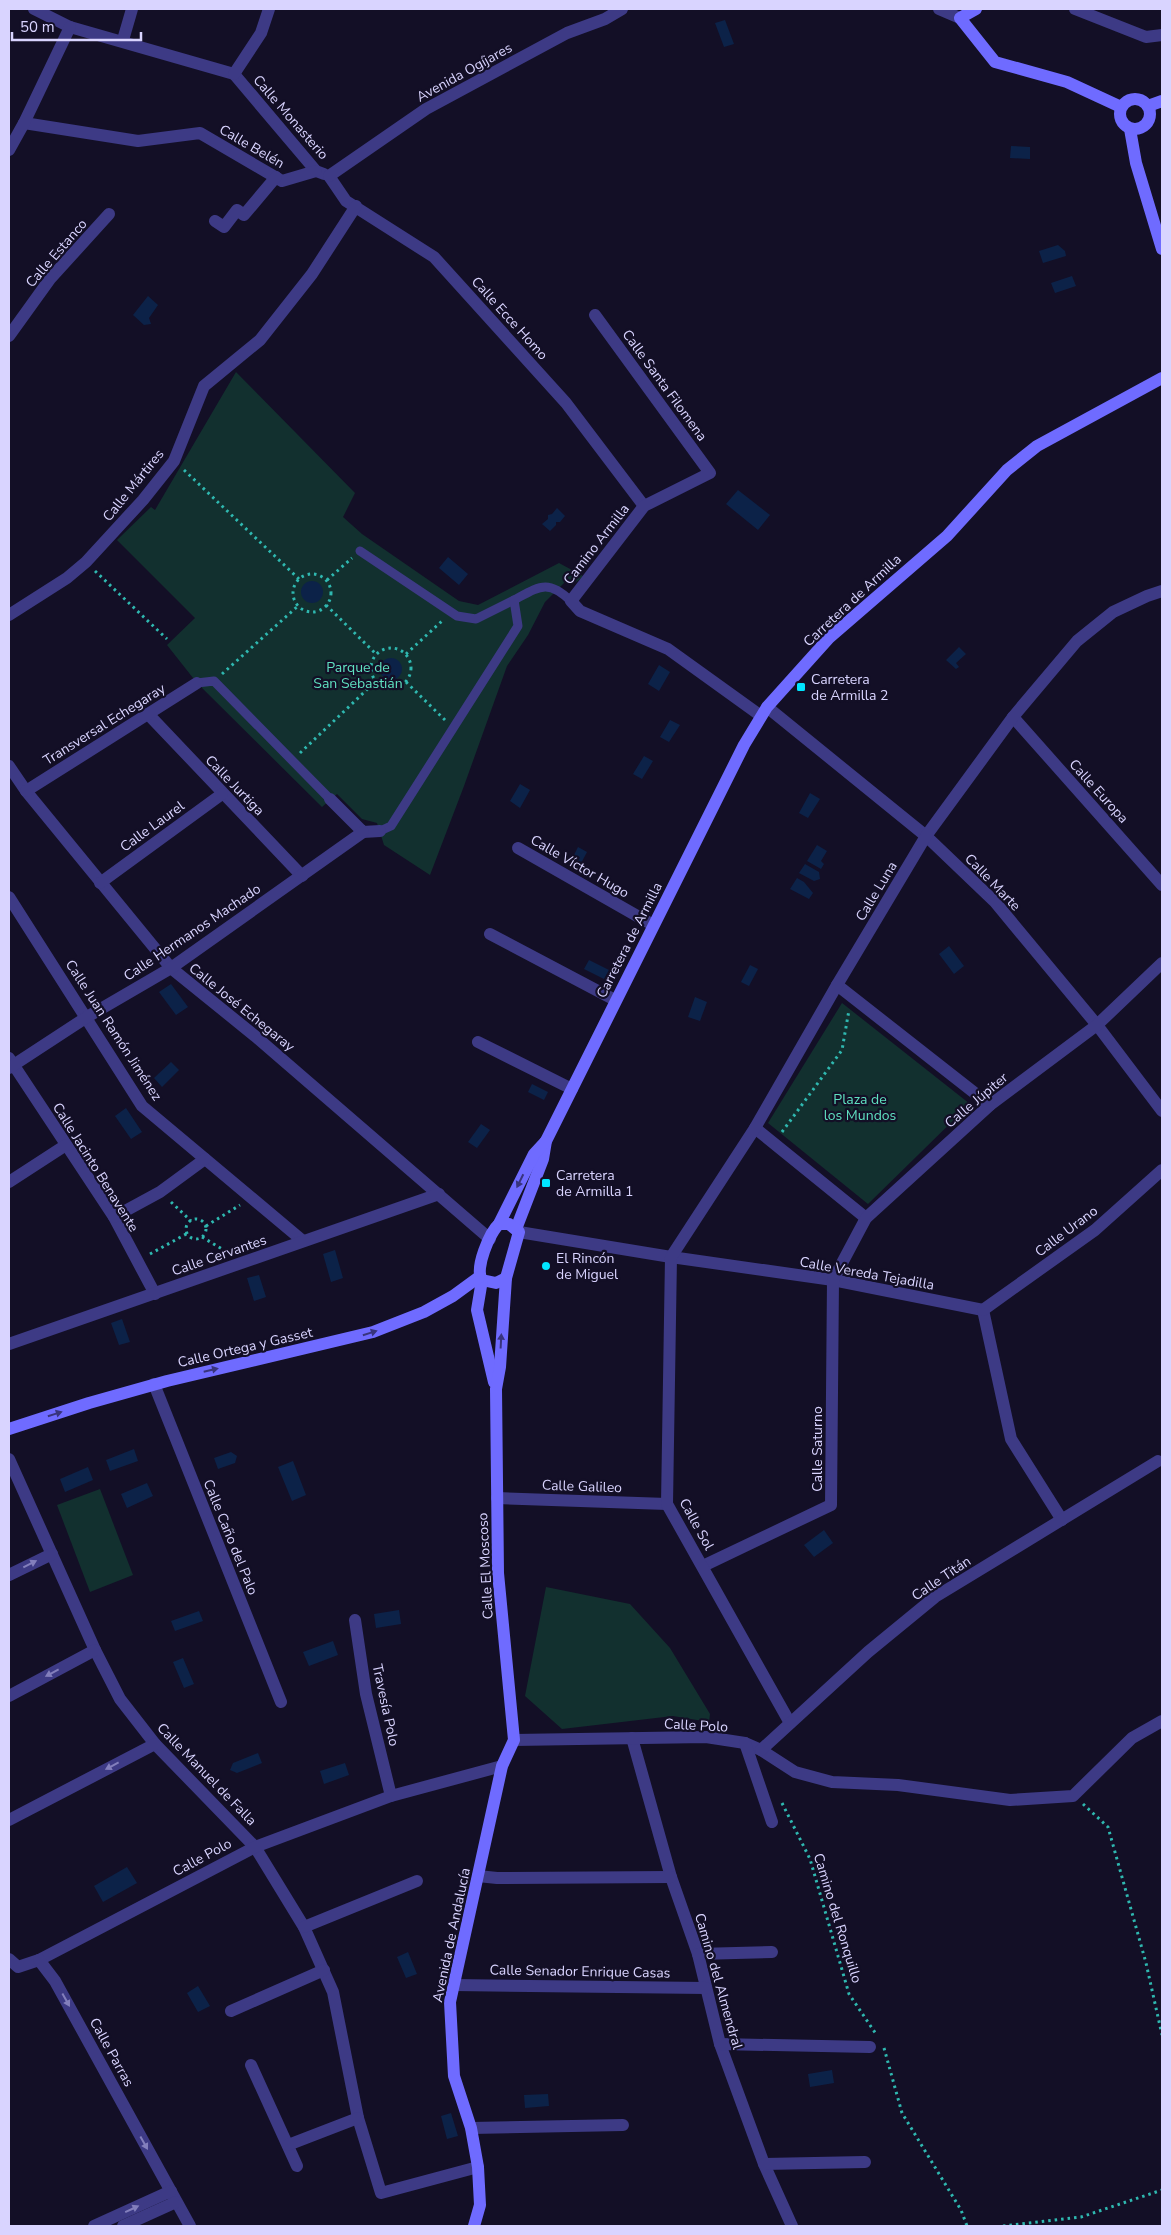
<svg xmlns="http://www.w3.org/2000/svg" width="1171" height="2235" font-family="'Nunito Sans',sans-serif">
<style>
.green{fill:#12302f}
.water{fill:#0c2248}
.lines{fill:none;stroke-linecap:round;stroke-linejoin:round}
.path{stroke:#2fb8b0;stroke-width:3;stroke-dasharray:2.5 4;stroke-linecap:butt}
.lane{stroke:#3d3a85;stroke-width:9}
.street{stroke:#3d3a85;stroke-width:12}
.secondary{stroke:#6f6bff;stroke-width:12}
.oneway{fill:#38347d}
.oneway2{fill:#837fbc}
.poi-dot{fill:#00e5ff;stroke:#130f26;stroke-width:2}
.labels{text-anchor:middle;stroke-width:4.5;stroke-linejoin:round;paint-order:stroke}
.street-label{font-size:14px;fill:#d9d4ff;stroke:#130f26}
.park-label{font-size:14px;fill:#5fe0c0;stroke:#130f26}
.poi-label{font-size:14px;fill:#d9d4ff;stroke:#130f26;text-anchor:start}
</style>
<rect width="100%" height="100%" fill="#130f26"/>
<!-- green -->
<g class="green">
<path d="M236,372L355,493L343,517L362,534L459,601L478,605L559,563L583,576C577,583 574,584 565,582L545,602L528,635L507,666L464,786L430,875L384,845L377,823L362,819L337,794L322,807L197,683L167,645L195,618L117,540L151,507L155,510Z"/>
<polygon points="842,1003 970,1104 868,1204 768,1123"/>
<polygon points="100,1489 133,1575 90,1592 57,1505"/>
<polygon points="546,1587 630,1604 670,1648 710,1714 709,1722 673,1716 562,1729 525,1696"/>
</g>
<!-- water -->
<g class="water">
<polygon points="725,20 734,44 724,47 715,23"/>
<polygon points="1011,146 1030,147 1030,159 1010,158"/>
<polygon points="1058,245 1065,251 1066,256 1043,263 1039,251"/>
<polygon points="1072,276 1076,286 1055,293 1051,283"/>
<polygon points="148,296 158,305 149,318 151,324 144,325 133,315"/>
<polygon points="738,490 770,515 758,530 726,504"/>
<polygon points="557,508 565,516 560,522 556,522 556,525 550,531 542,524 548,519 548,515 552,514"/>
<polygon points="448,557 468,574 459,585 439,568"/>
<circle cx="312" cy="592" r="11"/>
<polygon points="959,647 966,654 956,663 959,667 956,669 946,660"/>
<circle cx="391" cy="669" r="11"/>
<polygon points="659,665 670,672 659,691 648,684"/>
<polygon points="670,720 680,725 669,742 660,737"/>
<polygon points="644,756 653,761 642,779 633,774"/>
<polygon points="520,784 530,790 520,808 510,801"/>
<polygon points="810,793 820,799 808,818 799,813"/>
<polygon points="817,845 827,851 821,861 824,864 821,869 807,861"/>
<polygon points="578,847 587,852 578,869 569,865"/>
<polygon points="805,864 819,872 820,879 814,881 799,873"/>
<polygon points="797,878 804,882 813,893 809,899 790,889"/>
<polygon points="949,946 964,966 954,974 939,954"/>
<polygon points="589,960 609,970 604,979 584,969"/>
<polygon points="750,965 758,969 749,986 741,982"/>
<polygon points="171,984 188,1007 176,1015 159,992"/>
<polygon points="695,997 707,1002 700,1021 688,1017"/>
<polygon points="171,1062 179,1070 162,1087 154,1078"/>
<polygon points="532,1084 548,1092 544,1100 528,1092"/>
<polygon points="126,1108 142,1132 131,1139 115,1116"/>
<polygon points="481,1124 490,1130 477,1148 468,1142"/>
<polygon points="335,1250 343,1278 331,1282 323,1254"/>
<polygon points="259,1275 266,1297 254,1301 247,1278"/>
<polygon points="122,1319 130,1342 119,1345 111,1323"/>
<polygon points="134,1449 138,1461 110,1471 106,1460"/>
<polygon points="231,1452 237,1456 235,1463 218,1469 214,1458"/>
<polygon points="293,1461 306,1495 292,1501 278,1467"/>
<polygon points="88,1467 93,1480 65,1492 60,1479"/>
<polygon points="147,1483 153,1496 127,1508 121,1494"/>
<polygon points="824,1530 833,1543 814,1557 804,1545"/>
<polygon points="399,1610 401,1624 376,1628 374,1614"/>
<polygon points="199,1611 203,1621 175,1631 171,1621"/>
<polygon points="333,1641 338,1655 309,1666 303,1652"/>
<polygon points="183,1658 194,1684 184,1688 173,1662"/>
<polygon points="258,1753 262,1763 237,1773 230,1770 233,1763"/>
<polygon points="345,1763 349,1775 324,1784 320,1771"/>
<polygon points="127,1867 137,1883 103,1902 94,1886"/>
<polygon points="408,1952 417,1974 406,1978 397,1957"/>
<polygon points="198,1986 210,2006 198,2012 187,1993"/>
<polygon points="832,2070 834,2083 810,2087 808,2074"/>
<polygon points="548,2094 549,2106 525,2108 524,2095"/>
<polygon points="451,2113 458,2136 447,2139 441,2116"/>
</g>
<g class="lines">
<!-- path -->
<g class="path">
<polyline points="184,470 299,579"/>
<polyline points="95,571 167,639"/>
<circle cx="312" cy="593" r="19"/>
<polyline points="327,580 352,558"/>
<polyline points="326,605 376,654"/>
<circle cx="391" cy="668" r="20"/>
<polyline points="406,654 442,621"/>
<polyline points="222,674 298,606"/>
<polyline points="406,682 445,720"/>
<polyline points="300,753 375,682"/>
<polyline points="782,1132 842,1050 849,1010"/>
<polyline points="171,1202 191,1221"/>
<circle cx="196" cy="1229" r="10"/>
<polyline points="206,1226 240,1205"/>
<polyline points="202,1237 227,1252"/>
<polyline points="150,1254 188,1233"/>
<polyline points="782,1803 810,1859 849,1994 876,2034"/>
<polyline points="1083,1804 1108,1827 1146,1963 1162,2035"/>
<polyline points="884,2048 902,2113 961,2210 967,2226"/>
<polyline points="1003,2226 1081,2217 1162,2190"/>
</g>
<!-- lane -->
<g class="lane">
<polyline points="360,551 457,616 476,619 514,600"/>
<polyline points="197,683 214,681 330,799"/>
<path d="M380,831L391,826L518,626L514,600C540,586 548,579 571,601"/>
</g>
<!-- street -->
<g class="street">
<polyline points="34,9 70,27 234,74"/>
<polyline points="939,9 960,18"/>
<polyline points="1075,9 1146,37 1162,35"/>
<polyline points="123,40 132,9"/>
<polyline points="234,74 316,171 324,174"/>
<polyline points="234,74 261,33 269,9"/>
<polyline points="24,123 138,141 200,133 282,181 316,171"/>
<polyline points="9,150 24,123 70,27"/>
<polyline points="329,176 346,201 434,257 566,403 644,506"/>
<polyline points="329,176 426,109 567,33 605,19 622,9"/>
<polyline points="215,221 224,227 237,210 244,215 276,177"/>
<polyline points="595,315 710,473 644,506 571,601 580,611 668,649 761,716"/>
<polyline points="9,336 50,279 109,214"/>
<polyline points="9,615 67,578 86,562 143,500 174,461 204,386 260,340 312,274 356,206"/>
<polyline points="767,707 926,836 995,902 1097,1025 1162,1111"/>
<polyline points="148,714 302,876"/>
<polyline points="1013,717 1162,885"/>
<polyline points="9,766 26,791 171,968 255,1036 490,1239"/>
<polyline points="26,791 197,683"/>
<polyline points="330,799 363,832 380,831"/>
<polyline points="518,848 653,925"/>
<polyline points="100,883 222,794"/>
<polyline points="9,897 142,1106 303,1241"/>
<polyline points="490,934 615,1000"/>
<polyline points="837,985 990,1105"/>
<polyline points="478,1042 572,1089"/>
<polyline points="9,1058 114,1217 155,1294"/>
<polyline points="9,1068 87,1017 171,968 363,832"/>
<polyline points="755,1128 866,1218"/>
<polyline points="9,1182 66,1145"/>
<polyline points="114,1217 160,1192 205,1159"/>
<polyline points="519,1232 671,1257 833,1280 983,1310"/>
<polyline points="983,1310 1011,1439 1062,1520"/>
<polyline points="983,1310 1095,1230 1162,1170"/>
<polyline points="9,1344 439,1194"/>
<polyline points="154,1384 281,1702"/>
<polyline points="9,1459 95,1650 120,1699 155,1744 255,1847 304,1927 333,1992 358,2118 381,2193 478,2167"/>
<polyline points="497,1498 667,1504"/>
<polyline points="703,1566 831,1505 833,1280 866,1218 990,1105 1097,1025 1162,963"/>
<polyline points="9,1575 52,1554"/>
<polyline points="355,1620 366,1694 391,1796"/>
<polyline points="9,1696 95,1650"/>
<polyline points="790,1723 667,1504 671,1257 755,1128 837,985 926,836 1013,717 1077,641 1113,612 1147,596 1162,591"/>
<polyline points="632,1738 671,1877 698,1954 720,2044 764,2164 792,2226"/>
<polyline points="514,1740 706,1737 745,1743 761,1750 795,1772 832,1782 898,1785 1010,1800 1073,1796 1132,1738 1162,1721"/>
<polyline points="745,1743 772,1822"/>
<polyline points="761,1750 868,1652 935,1597 1158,1461"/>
<polyline points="9,1820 155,1744"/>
<polyline points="478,1876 497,1878 671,1877"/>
<polyline points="304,1927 417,1881"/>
<polyline points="698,1954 772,1952"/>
<polyline points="9,1959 18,1967 39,1960 255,1847 391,1796 502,1766"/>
<polyline points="39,1960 55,1981 190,2226"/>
<polyline points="454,1985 706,1988"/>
<polyline points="231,2011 324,1970"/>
<polyline points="720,2044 870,2047"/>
<polyline points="251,2065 297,2166"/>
<polyline points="471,2128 623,2125"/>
<polyline points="288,2145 358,2118"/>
<polyline points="764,2164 865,2162"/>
<polyline points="94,2226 171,2191"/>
<polyline points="123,2226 176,2202"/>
</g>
<!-- secondary -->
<g class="secondary">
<polyline points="976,9 960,18 995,62 1067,82 1121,107"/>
<circle cx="1135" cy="114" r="15"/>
<polyline points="1148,106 1162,101"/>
<polyline points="1130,129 1136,163 1162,249"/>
<polyline points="516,1229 543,1159 546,1141 744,745 767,707 829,638 947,536 1007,470 1037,446 1162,378"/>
<path d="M506,1278L496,1283L482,1280C474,1269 490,1232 499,1224L534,1154L546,1141"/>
<polyline points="482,1280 477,1310 494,1382"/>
<polyline points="9,1429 89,1403 167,1381 373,1332 424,1312 453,1296 479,1277"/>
<polyline points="474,2226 480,2205 478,2167 471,2128 454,2076 450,2002 502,1766 514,1740 498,1573 496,1389 500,1367 506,1278 519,1232 509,1224 499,1224"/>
</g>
</g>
<!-- one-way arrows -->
<defs><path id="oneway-solid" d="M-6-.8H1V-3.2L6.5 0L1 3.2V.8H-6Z" transform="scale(1.25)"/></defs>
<g class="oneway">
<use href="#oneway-solid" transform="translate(520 1181) rotate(116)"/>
<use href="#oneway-solid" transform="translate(370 1333) rotate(-18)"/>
<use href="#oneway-solid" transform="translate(501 1341) rotate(-87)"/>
<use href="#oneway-solid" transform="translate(211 1370) rotate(-13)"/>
<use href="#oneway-solid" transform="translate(55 1414) rotate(-18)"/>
</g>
<g class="oneway2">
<use href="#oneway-solid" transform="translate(30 1564) rotate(-27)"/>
<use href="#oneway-solid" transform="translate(52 1673) rotate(152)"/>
<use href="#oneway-solid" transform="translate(112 1766) rotate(152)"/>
<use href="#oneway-solid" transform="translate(66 2000) rotate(61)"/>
<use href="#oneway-solid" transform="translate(144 2143) rotate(61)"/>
<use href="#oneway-solid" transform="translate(132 2209) rotate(-25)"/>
</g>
<!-- markers -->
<g class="poi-dot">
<rect x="796" y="682" width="10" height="10" rx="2.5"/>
<rect x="541" y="1178" width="10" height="10" rx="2.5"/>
<circle cx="546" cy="1266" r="5"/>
</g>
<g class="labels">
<!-- street labels -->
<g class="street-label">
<text transform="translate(464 72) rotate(-29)" y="5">Avenida Ogíjares</text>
<text transform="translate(291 117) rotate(49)" y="5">Calle Monasterio</text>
<text transform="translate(252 146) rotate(30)" y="5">Calle Belén</text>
<text transform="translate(56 253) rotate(-49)" y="5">Calle Estanco</text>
<text transform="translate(510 318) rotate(48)" y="5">Calle Ecce Homo</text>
<text transform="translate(665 385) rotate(54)" y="5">Calle Santa Filomena</text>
<text transform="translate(133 485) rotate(-51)" y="5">Calle Mártires</text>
<text transform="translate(596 544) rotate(-52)" y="5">Camino Armilla</text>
<text transform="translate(852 600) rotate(-43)" y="5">Carretera de Armilla</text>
<text transform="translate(104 724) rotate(-32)" y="5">Transversal Echegaray</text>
<text transform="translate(235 785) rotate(46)" y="5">Calle Jurtiga</text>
<text transform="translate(1099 791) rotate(48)" y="5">Calle Europa</text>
<text transform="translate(152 826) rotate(-36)" y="5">Calle Laurel</text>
<text transform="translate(580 866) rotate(30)" y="5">Calle Víctor Hugo</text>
<text transform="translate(993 882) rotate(46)" y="5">Calle Marte</text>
<text transform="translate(876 891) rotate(-59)" y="5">Calle Luna</text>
<text transform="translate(192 932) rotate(-34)" y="5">Calle Hermanos Machado</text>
<text transform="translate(629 940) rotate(-63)" y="5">Carretera de Armilla</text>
<text transform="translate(242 1007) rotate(39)" y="5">Calle José Echegaray</text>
<text transform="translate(114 1030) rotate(57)" y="5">Calle Juan Ramón Jiménez</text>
<text transform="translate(976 1100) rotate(-40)" y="5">Calle Júpiter</text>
<text transform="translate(96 1167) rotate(58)" y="5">Calle Jacinto Benavente</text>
<text transform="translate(1066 1231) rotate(-37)" y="5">Calle Urano</text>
<text transform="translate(219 1255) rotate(-19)" y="5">Calle Cervantes</text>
<text transform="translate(867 1273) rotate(10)" y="5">Calle Vereda Tejadilla</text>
<text transform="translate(245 1347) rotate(-13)" y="5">Calle Ortega y Gasset</text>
<text transform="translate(817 1449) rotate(-90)" y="5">Calle Saturno</text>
<text transform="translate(582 1486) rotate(2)" y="5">Calle Galileo</text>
<text transform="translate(697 1524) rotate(61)" y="5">Calle Sol</text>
<text transform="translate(231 1537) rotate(68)" y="5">Calle Caño del Palo</text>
<text transform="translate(485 1566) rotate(-93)" y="5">Calle El Moscoso</text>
<text transform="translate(941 1578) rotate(-34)" y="5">Calle Titán</text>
<text transform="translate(386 1705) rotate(78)" y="5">Travesía Polo</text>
<text transform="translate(696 1725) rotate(3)" y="5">Calle Polo</text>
<text transform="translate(207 1774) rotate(46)" y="5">Calle Manuel de Falla</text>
<text transform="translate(202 1857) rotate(-28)" y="5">Calle Polo</text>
<text transform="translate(838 1918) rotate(73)" y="5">Camino del Ronquillo</text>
<text transform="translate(451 1935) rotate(-78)" y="5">Avenida de Andalucía</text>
<text transform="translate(580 1971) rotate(1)" y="5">Calle Senador Enrique Casas</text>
<text transform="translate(719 1981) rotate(74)" y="5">Camino del Almendral</text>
<text transform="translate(112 2052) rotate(61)" y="5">Calle Parras</text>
</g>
<!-- park labels -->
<g class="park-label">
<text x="358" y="672">Parque de<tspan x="358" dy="16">San Sebastián</tspan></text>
<text x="860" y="1104">Plaza de<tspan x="860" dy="16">los Mundos</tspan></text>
</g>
<!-- poi labels -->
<g class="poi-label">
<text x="811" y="684">Carretera<tspan x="811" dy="16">de Armilla 2</tspan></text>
<text x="556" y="1180">Carretera<tspan x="556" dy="16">de Armilla 1</tspan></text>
<text x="556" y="1263">El Rincón<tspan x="556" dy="16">de Miguel</tspan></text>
</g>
</g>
<!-- border -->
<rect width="1171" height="2235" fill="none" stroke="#d9d4ff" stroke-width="20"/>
<!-- scale -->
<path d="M12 32v8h129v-8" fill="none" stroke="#d9d4ff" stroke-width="2.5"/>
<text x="20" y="32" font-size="15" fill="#d9d4ff" stroke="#130f26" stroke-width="4" paint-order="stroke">50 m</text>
</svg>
